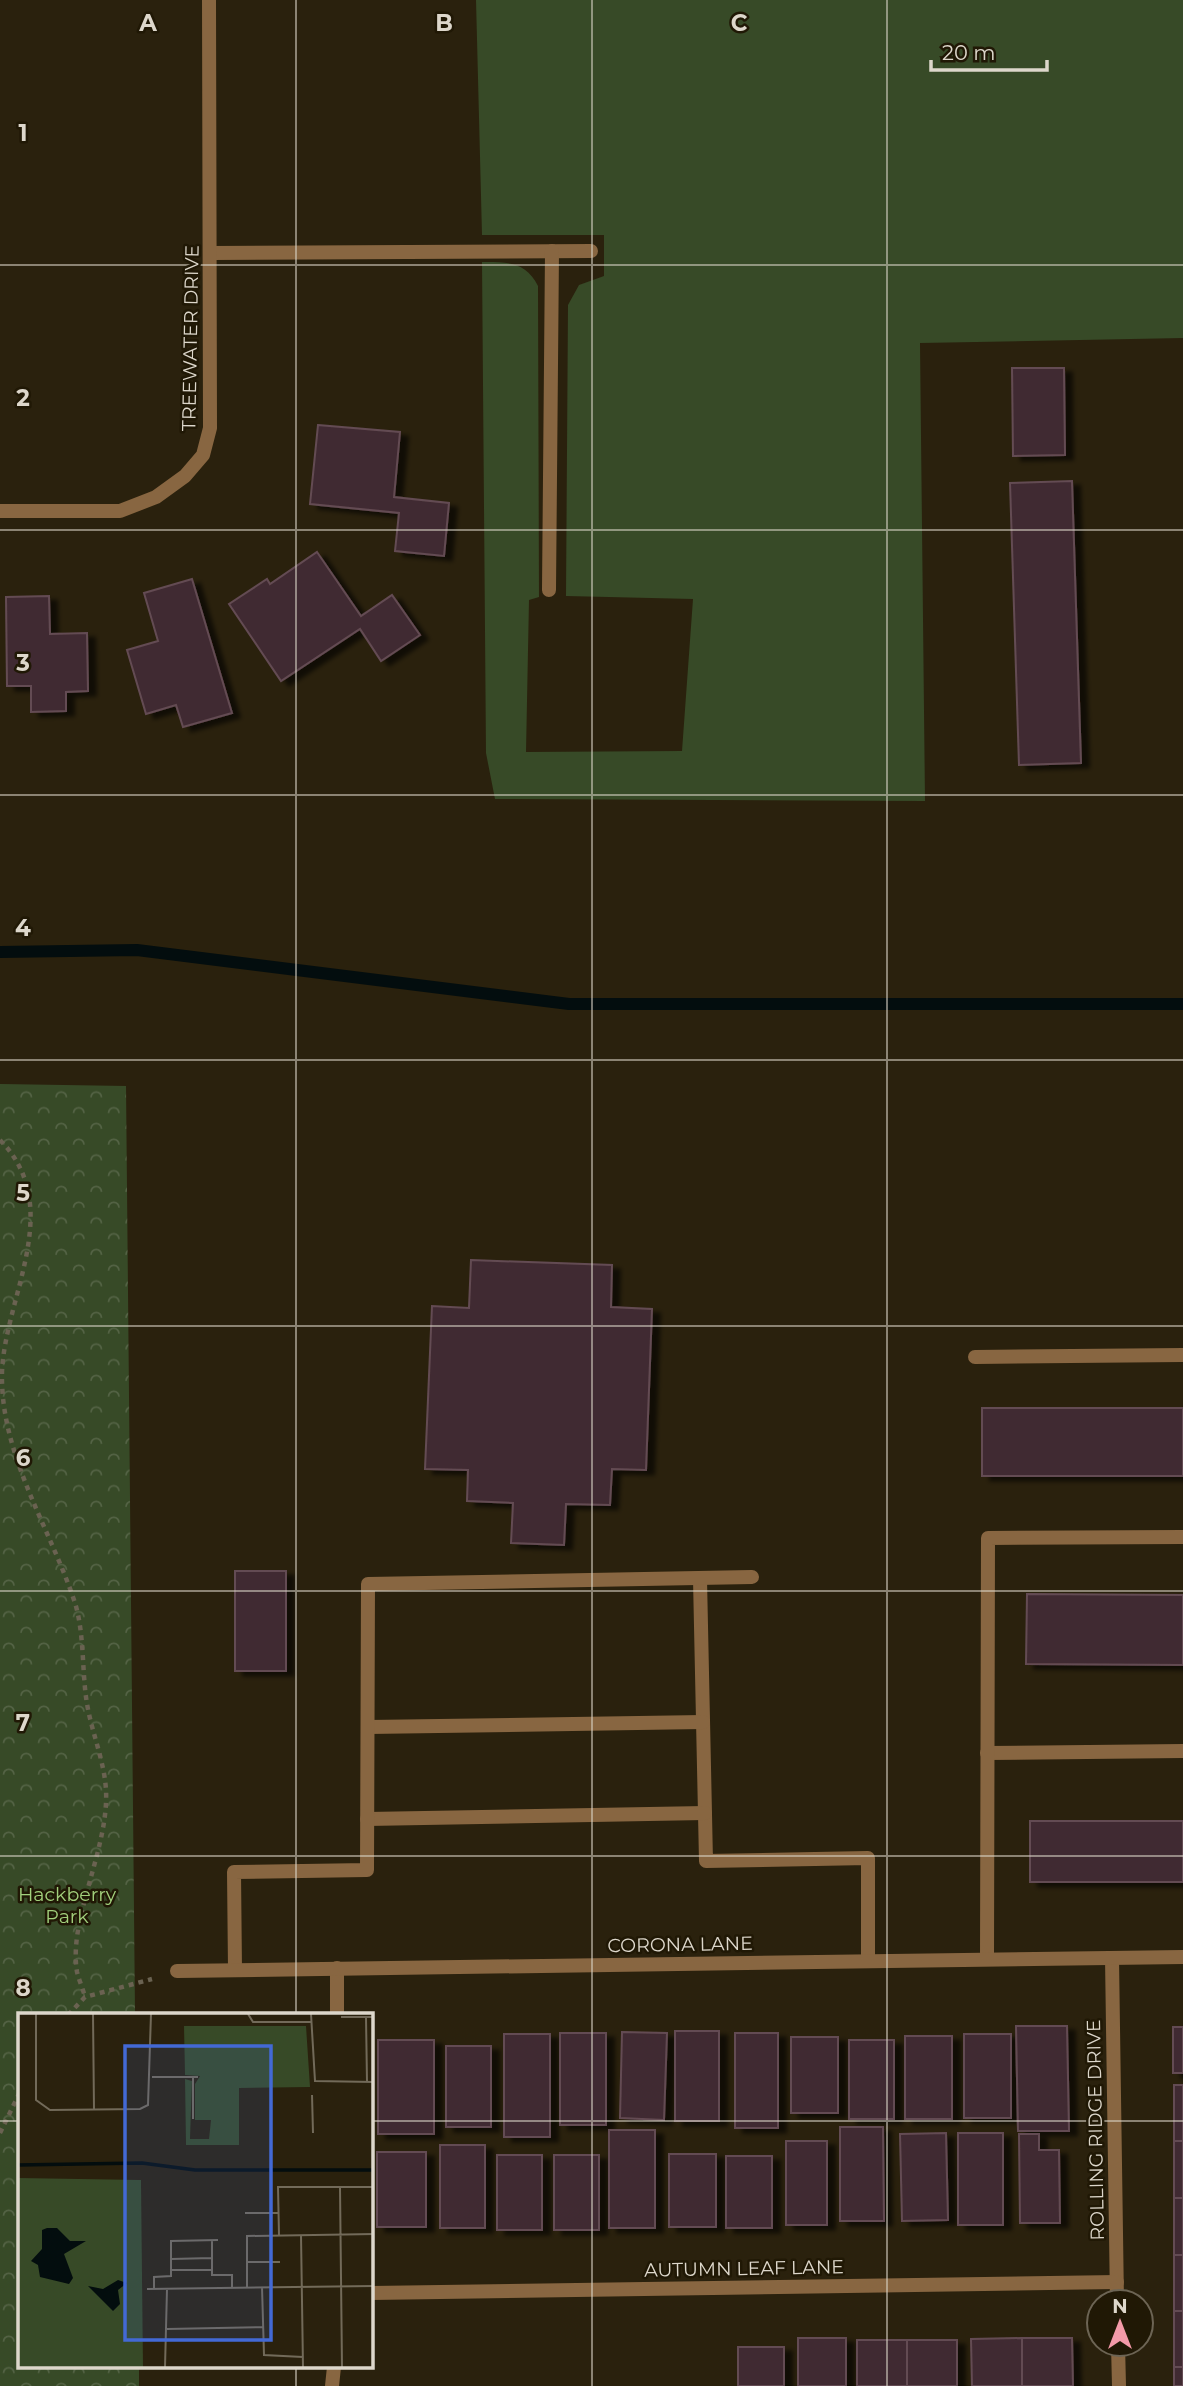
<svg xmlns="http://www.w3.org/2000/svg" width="1183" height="2386" font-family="Montserrat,sans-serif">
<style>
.green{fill:#374a27}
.park{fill:url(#park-crowns)}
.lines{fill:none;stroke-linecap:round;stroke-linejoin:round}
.stream{stroke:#030d0e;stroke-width:12}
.building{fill:#412b32;stroke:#644b53;stroke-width:2;filter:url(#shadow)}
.path{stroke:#6a6251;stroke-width:4.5;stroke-dasharray:5 5;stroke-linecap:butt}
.lane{stroke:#886641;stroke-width:14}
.street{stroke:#886641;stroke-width:14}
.grid{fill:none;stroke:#ddd7cb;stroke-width:2;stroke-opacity:0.55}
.labels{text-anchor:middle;stroke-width:5;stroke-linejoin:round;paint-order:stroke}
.street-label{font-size:19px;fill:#ddd7cb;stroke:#201805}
.park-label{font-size:19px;fill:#a2d07c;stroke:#201805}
.inset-river{fill:none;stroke:#030d0e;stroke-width:3.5}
.inset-road{fill:none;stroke:#726a59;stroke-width:2}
.view{fill:#4369d5;fill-opacity:0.15;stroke:#4369d5;stroke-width:3.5}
.inset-edge{fill:none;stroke:#ddd7cb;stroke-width:3.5}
.grid-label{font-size:23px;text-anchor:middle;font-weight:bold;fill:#ddd7cb;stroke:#201805;stroke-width:5;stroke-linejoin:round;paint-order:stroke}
</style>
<defs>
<pattern id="park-crowns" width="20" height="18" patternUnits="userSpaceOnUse" patternTransform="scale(1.75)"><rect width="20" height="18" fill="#374a27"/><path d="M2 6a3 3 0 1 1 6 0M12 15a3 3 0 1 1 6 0" fill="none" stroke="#546345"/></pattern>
<filter id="shadow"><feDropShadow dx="8" dy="4.5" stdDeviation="2" flood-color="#0009"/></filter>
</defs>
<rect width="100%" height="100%" fill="#2a210d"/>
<!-- green -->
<path class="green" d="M476,0H1183V338L920,343L925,801L495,799L486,753L482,262C506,262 526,261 538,286L539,597L529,600L526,752L682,751L693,599L566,596L568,305L579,285L604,276V235H482Z"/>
<!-- park -->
<polygon class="park" points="0,1084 126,1086 135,2015 19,2015 19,2367 139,2367 139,2386 0,2386"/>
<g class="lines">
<!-- stream -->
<polyline class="stream" points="0,952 137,950 569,1004 1183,1004"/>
</g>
<!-- building -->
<g class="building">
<polygon points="1012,368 1064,368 1065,455 1013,456"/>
<polygon points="318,425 400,432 394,497 449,503 444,556 395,551 399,513 310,504"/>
<polygon points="1072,481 1081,763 1019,765 1010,483"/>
<polygon points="317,552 361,616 392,595 420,635 381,661 360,629 281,681 229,604 267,579 270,584"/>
<polygon points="192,579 232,713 183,727 176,705 146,714 127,650 158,641 144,593"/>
<polygon points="49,596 50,634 87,633 88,691 66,692 66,711 31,712 31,686 7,686 6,597"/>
<polygon points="471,1260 612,1265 611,1307 652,1309 646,1470 612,1469 610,1505 566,1504 564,1545 511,1543 513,1503 467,1501 468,1470 425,1469 432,1306 469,1308"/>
<rect x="982" y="1408" width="201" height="68"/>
<rect x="235" y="1571" width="51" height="100"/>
<polygon points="1027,1594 1183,1595 1183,1665 1026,1664"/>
<rect x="1030" y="1821" width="153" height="61"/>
<polygon points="1016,2026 1067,2026 1069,2131 1018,2131"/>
<rect x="1173" y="2027" width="10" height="46"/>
<rect x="675" y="2031" width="44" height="90"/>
<polygon points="622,2032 667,2033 664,2120 620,2118"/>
<rect x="560" y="2033" width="46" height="92"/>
<rect x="735" y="2033" width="43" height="95"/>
<rect x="504" y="2034" width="46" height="103"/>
<rect x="964" y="2034" width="47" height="84"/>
<rect x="905" y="2036" width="47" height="83"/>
<rect x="791" y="2037" width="47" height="76"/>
<rect x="378" y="2040" width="56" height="94"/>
<rect x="849" y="2040" width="45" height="79"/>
<rect x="446" y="2046" width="45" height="81"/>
<rect x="1174" y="2085" width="9" height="56"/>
<polygon points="840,2127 883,2127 884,2221 840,2221"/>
<rect x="609" y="2130" width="46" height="98"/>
<polygon points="946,2133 948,2220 902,2221 900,2134"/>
<rect x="958" y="2133" width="45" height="92"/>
<polygon points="1019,2134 1039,2134 1039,2150 1059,2150 1060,2223 1020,2223"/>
<rect x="786" y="2141" width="41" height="84"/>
<rect x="1174" y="2141" width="9" height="57"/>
<rect x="440" y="2145" width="45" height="83"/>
<rect x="377" y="2152" width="49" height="75"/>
<rect x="669" y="2154" width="47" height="73"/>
<rect x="497" y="2155" width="45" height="75"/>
<rect x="554" y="2155" width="45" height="75"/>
<rect x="726" y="2156" width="46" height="72"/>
<rect x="1174" y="2198" width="9" height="57"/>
<rect x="1174" y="2255" width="9" height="56"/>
<rect x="1174" y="2311" width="9" height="56"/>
<rect x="798" y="2338" width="48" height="48"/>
<polygon points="1022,2338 1022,2386 972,2386 971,2339"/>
<polygon points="1022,2338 1072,2338 1073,2386 1022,2386"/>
<rect x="857" y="2340" width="50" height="46"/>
<rect x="907" y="2340" width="50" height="46"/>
<rect x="738" y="2347" width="46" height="39"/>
<rect x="1174" y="2367" width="9" height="19"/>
</g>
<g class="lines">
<!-- path -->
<g class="path">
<path d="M0,1140C66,1207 5,1296 2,1372C0,1455 50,1527 75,1603C84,1632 82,1667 86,1697C90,1729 104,1758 106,1790C109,1849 68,1919 77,1972C79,1980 83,1989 85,1997"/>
<polyline points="68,2015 85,1997 152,1979"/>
<polyline points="0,2133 19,2094"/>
</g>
<!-- lane -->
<g class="lane">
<polyline points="212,253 591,251"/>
<polyline points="549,590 552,251"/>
<polyline points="975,1357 1183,1355"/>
<polyline points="700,1579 706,1861 868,1858 868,1961"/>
<polyline points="368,1727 703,1722"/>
<polyline points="987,1753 1183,1751"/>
<polyline points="367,1819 705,1813"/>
<polyline points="987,1959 988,1538 1183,1537"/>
<polyline points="235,1970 234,1872 367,1870 368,1584 752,1577"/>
</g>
<!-- street -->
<g class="street">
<polyline points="0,511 120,511 156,497 185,476 203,455 210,428 209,0"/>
<polyline points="1112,1958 1117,2302"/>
<polyline points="337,1968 337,2015"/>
<polyline points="177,1971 1183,1957"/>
<polyline points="371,2293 1117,2282"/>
<polyline points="1118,2344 1119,2386"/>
<polyline points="332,2386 334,2367"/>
</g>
</g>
<!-- grid -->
<path class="grid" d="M296,0V2015M592,0V2386M887,0V2386M0,265H1183M0,530H1183M0,795H1183M0,1060H1183M0,1326H1183M0,1591H1183M0,1856H1183M0,2121H19M371,2121H1183M296,2367V2386"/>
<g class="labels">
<!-- street labels -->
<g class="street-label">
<text transform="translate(190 338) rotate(-89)" y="7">TREEWATER DRIVE</text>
<text transform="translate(680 1944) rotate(-1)" y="7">CORONA LANE</text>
<text transform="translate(1095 2130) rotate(-91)" y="7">ROLLING RIDGE DRIVE</text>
<text transform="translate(744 2268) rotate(-1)" y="7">AUTUMN LEAF LANE</text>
</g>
<!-- park labels -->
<g class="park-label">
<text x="67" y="1901">Hackberry<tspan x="67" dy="22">Park</tspan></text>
</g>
</g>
<!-- overview -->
<g transform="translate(18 2013)">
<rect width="355" height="355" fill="#2a210d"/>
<path d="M166,13H288L292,74L221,75V132H168L167,66L174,68L172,126H191L193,107H177V71L182,63L167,62Z" fill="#374a27"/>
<path d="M0,165L123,167L125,354H0Z" fill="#374a27"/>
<path d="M29,215H39L52,228H68L46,241L55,265L51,271L22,264L20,252L13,248L24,236V217ZM100,267L109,270L100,277L102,291L95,298L70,273L85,276Z" fill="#030d0e"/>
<path class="inset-river" d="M0,152L124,150L177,157H356"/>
<path class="inset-road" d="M18,1V87L32,97L122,96L130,92L133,1M75,1L76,96M230,1L235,9H293M293,1L297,68L356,69M323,4H356M348,4L349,69M134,64H180M294,82L295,120M175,106V64M322,174L324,354M227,200H260M261,222L260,174H356M283,222L285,354M194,228V262H214V275M153,246L194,245M229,249H262M153,257H194M229,274V223L356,221M244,274L246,342L285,344M129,276L356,273M136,276V264L153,263V228L200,227M149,316L245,314M147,354L149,276"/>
<path class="view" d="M107,33H253V327H107Z"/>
<rect width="355" height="355" class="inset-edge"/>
</g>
<g class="grid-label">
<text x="148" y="31">A</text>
<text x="444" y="31">B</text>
<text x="739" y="31">C</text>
<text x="23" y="141">1</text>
<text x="23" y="406">2</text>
<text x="23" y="671">3</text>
<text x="23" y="936">4</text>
<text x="23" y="1201">5</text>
<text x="23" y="1466">6</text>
<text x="23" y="1731">7</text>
<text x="23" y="1996">8</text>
</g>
<!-- north arrow -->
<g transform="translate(1120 2323)"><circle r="33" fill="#201805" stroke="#6c6454" stroke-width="2"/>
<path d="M0-5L12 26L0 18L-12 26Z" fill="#f39aa9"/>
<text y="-10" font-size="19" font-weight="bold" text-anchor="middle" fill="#ddd7cb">N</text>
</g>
<!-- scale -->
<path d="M931 60v10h116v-10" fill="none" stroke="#ddd7cb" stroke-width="3.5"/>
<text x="942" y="60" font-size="21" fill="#ddd7cb" stroke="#201805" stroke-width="5" paint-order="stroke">20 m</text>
</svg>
